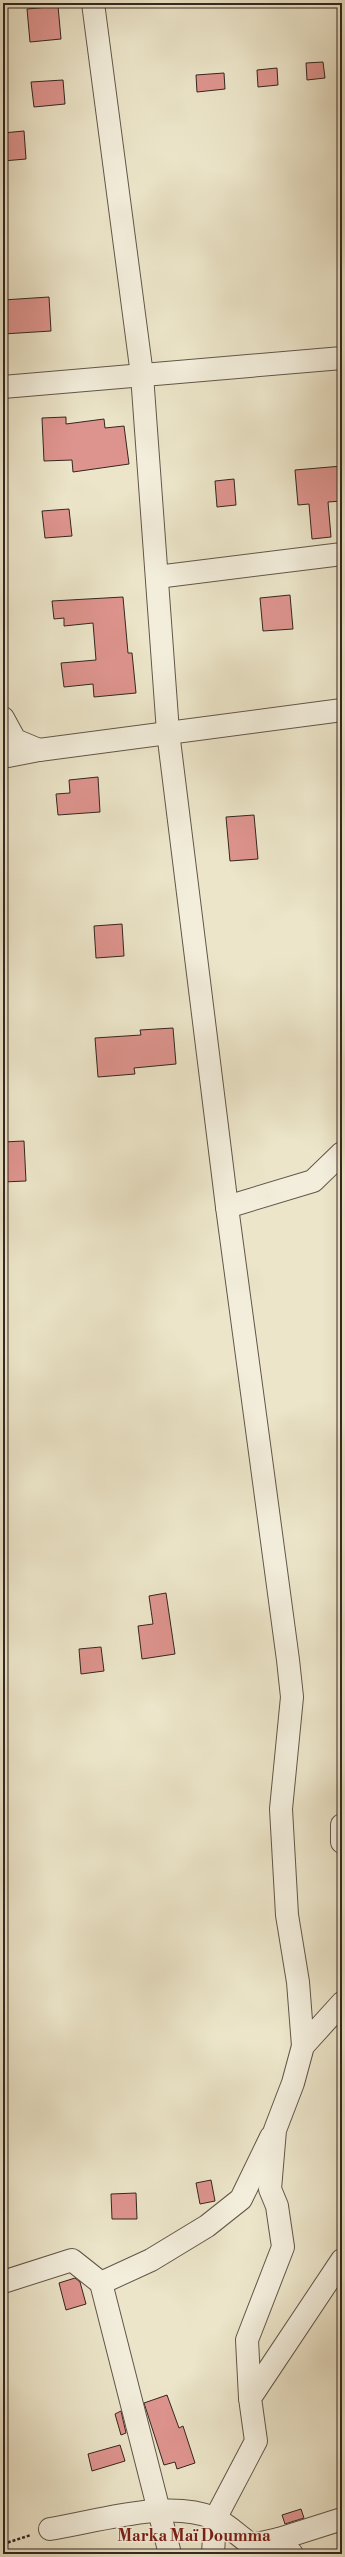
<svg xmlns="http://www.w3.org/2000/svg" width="345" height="2557" font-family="'Libre Bodoni',serif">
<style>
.building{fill:#de948e;stroke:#342620}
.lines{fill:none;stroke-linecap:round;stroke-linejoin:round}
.minor-casing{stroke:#62564a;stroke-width:24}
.path{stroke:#342620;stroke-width:2.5;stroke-dasharray:3 2;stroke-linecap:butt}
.minor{stroke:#f3eedc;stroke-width:22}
.labels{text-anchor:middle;stroke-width:3;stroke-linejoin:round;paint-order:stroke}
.quarter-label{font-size:16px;font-weight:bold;fill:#7a1f14;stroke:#f3eedc}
</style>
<rect width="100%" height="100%" fill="#ece5c9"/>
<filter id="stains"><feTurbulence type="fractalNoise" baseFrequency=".005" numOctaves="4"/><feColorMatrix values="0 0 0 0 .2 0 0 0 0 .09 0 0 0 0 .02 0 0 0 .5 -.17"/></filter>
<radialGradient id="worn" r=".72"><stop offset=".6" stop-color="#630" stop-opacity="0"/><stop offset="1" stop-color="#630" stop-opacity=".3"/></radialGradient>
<!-- building -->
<g class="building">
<polygon points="58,6 61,39 30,42 27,9"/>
<polygon points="323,62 325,78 307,80 306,63"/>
<polygon points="277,68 278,85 258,87 257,70"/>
<polygon points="224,73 225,89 197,92 196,75"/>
<polygon points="63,80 65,104 34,107 31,82"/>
<polygon points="24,131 26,159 3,161 3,133"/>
<polygon points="49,297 51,331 3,334 3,300"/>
<polygon points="66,417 66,424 104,419 105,428 124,426 129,464 73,472 72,460 44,461 42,418"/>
<polygon points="342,466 342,501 328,502 331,537 312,539 309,504 298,505 295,470"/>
<polygon points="234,479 236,505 217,507 215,481"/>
<polygon points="69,509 72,536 45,538 42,511"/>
<polygon points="290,595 293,629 263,631 260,598"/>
<polygon points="123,597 128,653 132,653 136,693 94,697 93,684 64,687 61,663 96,660 93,623 64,626 64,618 54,619 52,601"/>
<polygon points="98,777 100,812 58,815 56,794 70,793 69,780"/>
<polygon points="254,815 258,859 230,861 226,817"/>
<polygon points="122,924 124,956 96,958 94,926"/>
<polygon points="173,1028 176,1064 134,1068 135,1074 98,1077 95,1038 141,1035 140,1030"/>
<polygon points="24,1141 26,1181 3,1182 3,1142"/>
<polygon points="166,1593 175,1654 142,1659 138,1626 153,1624 149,1596"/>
<polygon points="101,1647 104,1671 81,1674 79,1649"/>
<polygon points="211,2180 215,2201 200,2204 196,2183"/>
<polygon points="136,2193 137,2219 112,2219 111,2194"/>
<polygon points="75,2278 80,2282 86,2304 66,2310 59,2283"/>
<polygon points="167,2395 179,2428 183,2426 195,2463 177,2469 175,2462 164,2465 144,2403"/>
<polygon points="121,2411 126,2433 121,2435 115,2414"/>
<polygon points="120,2445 125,2461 92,2471 88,2454"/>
<polygon points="301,2509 304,2518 285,2524 282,2515"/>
</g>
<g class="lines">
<!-- minor casing -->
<g class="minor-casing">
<g id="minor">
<polyline points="93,3 142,375 168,732 227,1207 288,1660 292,1697 281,1809 287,1915 298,1982 303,2046"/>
<polyline points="3,387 342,358"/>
<polyline points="157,577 342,554"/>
<polyline points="3,718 15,740 39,750"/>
<polyline points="3,757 39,750 342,710"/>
<polyline points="227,1207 313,1181 342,1153"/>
<polyline points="342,1825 342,1842"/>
<polyline points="3,2282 72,2260 101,2283 170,2554"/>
<polyline points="101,2283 151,2260 207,2226 241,2199 271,2137"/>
<polyline points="250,2398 247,2340 283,2247 277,2206 270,2189 275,2130 293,2083 303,2046 342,2003"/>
<path d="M50,2529C99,2521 168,2499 214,2518C227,2524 240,2537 252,2545L279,2539L292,2554"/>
<polyline points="279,2539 342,2519"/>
<polyline points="213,2554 215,2519 256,2441 250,2398 342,2260"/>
</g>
</g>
<!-- path -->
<polyline class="path" points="3,2544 31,2535"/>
<!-- minor -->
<use href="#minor" class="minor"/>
</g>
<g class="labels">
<!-- quarter labels -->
<g class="quarter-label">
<text x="194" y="2541">Marka Maï Doumma</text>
</g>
</g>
<!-- margin -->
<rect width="345" height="2557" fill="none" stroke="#ece5c9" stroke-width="16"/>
<rect x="4" y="4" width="337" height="2549" fill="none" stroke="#342620" stroke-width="2"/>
<rect x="8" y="8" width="329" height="2541" fill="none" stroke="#342620"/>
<rect width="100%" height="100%" filter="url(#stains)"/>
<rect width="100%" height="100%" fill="url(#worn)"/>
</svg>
